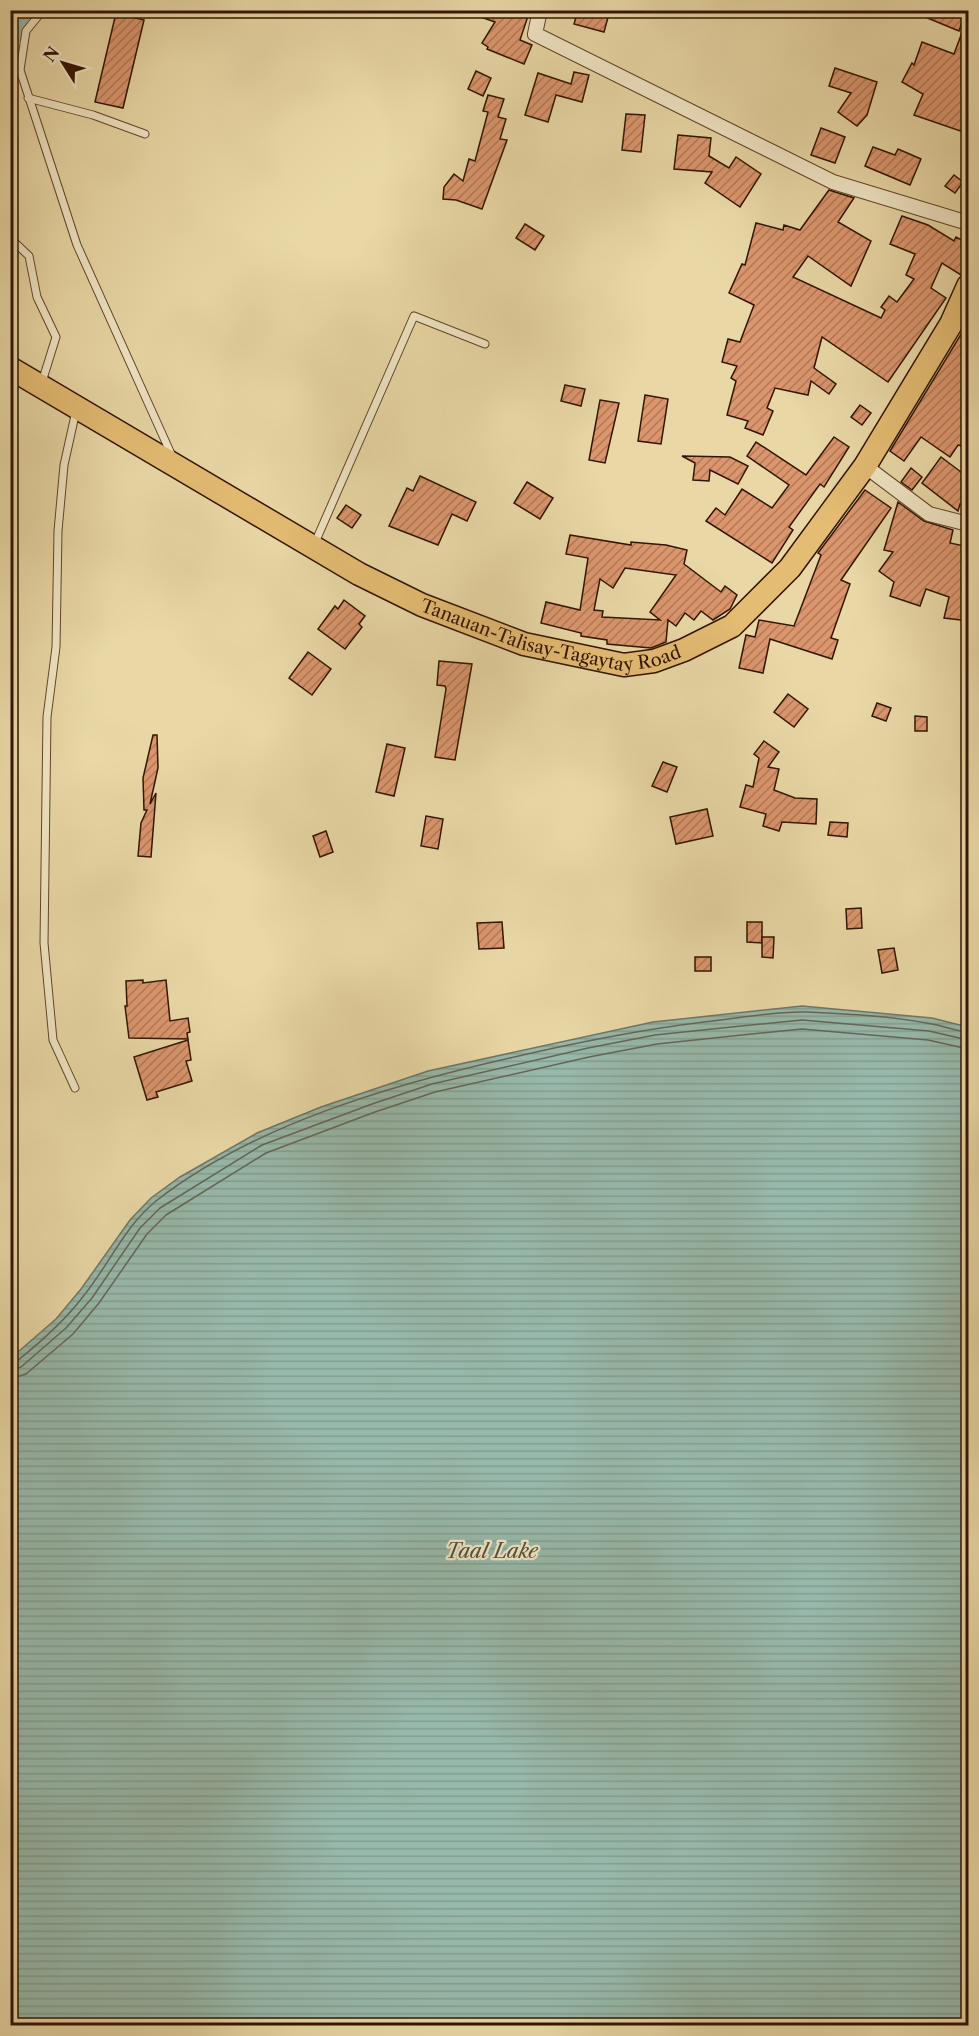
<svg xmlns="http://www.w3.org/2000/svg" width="979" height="2036" font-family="'Libre Caslon Text',serif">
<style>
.water{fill:url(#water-rules);stroke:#6f7767;stroke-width:1.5}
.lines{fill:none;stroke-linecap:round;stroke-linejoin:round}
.shore{stroke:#646656;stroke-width:1.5}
.river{stroke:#97b9ab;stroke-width:27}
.building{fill:url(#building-hatch);stroke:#321401;stroke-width:1.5;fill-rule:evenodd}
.service-casing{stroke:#60452a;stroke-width:9}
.minor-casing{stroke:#60452a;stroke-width:16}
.primary-casing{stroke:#321401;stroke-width:25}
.service{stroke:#f1e6c5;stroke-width:7}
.minor{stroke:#f1e6c5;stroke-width:14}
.primary{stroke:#e4bc73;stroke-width:22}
.labels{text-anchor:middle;stroke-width:4.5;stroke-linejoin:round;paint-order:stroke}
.street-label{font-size:18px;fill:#321401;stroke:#f1e6c5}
.water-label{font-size:20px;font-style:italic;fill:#554e3c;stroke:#f1e6c5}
</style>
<defs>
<pattern id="water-rules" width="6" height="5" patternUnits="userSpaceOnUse" patternTransform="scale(1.5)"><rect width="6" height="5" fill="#97b9ab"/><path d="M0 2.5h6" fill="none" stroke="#839e91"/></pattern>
<pattern id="building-hatch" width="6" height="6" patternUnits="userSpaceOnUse" patternTransform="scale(1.5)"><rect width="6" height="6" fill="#db966d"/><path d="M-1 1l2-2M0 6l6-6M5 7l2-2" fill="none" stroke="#b27957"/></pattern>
</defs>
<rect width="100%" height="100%" fill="#e9d8a6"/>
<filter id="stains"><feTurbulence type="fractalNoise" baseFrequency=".00333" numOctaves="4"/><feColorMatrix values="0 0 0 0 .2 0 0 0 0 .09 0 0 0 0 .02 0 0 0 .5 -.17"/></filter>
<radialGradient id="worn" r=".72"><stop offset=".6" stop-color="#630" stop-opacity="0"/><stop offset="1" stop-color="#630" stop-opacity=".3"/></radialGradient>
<!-- water -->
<polygon class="water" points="802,1006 932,1018 968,1027 968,2025 11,2025 11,1358 56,1319 81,1289 130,1220 151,1198 180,1177 257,1133 321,1107 428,1071 653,1022"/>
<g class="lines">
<!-- shore -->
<g class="shore">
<path d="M10,1362L17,1361C42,1341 66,1320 85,1294C109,1264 126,1225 156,1201C253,1125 391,1085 510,1058C574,1043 638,1030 704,1022C737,1019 772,1011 805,1012C847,1014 891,1016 932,1024C944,1026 956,1031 968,1032"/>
<polyline points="10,1370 21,1367 66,1328 92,1298 140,1228 160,1208 262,1145 372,1104 432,1084 588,1048 655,1035 741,1026 802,1020 929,1031 968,1040"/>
<polyline points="10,1379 26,1374 73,1334 99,1303 147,1234 166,1215 266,1153 375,1112 435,1092 589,1057 657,1044 742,1035 802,1029 928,1040 968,1049"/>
</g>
<!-- river -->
<polyline class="river" points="10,32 26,10"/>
</g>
<!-- building -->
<g class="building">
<polygon points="469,10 530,10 520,40 532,45 524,64 487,49 488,47 482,43 495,22 469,13"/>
<polygon points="578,10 610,10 604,32 574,24"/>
<polygon points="908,10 966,10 959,31"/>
<polygon points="116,13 144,20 123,108 95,102"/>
<polygon points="967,19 969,20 969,134 914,115 923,94 902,82 912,63 914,65 922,42 954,54"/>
<polygon points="835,68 877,82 867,115 857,126 838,112 851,93 829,86"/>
<polygon points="476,71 491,78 483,96 468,89"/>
<polygon points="574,72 589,75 582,102 556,95 548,122 525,115 538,73 571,84"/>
<polygon points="488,95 504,99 498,117 506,119 500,139 507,140 482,209 456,200 443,199 444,187 454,174 463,181 469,159 475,161 488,112 483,111"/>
<polygon points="626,114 645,115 641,152 622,150"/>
<polygon points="821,128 845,137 835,163 811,155"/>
<polygon points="678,135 711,138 709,156 729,168 736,157 761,174 740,207 705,183 712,172 674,169"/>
<polygon points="873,147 895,155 898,149 921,159 910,185 865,166"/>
<polygon points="954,175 963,182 955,193 945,186"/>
<polygon points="829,190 854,198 838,222 871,241 851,286 808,256 793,277 881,318 885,310 881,307 889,296 897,302 914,279 906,275 915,254 890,244 902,216 928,225 954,241 956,237 969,244 969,263 961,275 942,263 931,288 946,298 888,382 822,337 814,368 836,384 829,394 811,381 808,395 775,388 767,408 773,411 763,435 745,428 748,421 727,415 736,381 731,378 737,366 722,362 728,339 740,342 754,305 729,293 742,264 745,265 756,223 783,230 784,225 800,230"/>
<polygon points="525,224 544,236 535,250 516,238"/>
<polygon points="963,331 969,335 969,448 958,445 950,457 921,437 904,461 890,451"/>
<polygon points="565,385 585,389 581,406 561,401"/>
<polygon points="645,395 668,399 661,444 638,441"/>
<polygon points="600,400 619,403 605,463 589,460"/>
<polygon points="860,405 871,413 862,425 851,417"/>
<polygon points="834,437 849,447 824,487 820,484 789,527 793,530 772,563 706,521 716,508 725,515 742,489 772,508 789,485 747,456 756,442 806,475"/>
<polygon points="682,456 730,457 748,466 738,484 710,470 709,481 693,480 695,463"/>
<polygon points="941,457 969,478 969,508 960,504 958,511 922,483"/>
<polygon points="911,468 922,477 912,490 901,482"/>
<polygon points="420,476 476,502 467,521 452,514 438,545 389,526 407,488 413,491"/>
<polygon points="527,482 553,498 540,519 514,503"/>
<polygon points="865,490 891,508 841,580 850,584 831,638 838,640 832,659 770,639 763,673 739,668 746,635 755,637 759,620 794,626 821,555 818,553"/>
<polygon points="898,502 924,521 953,530 950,543 969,547 969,621 944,618 949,597 926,589 920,606 890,596 894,582 879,571 893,552 884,550"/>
<polygon points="346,505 361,515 352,528 337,518"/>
<path d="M570,535L631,545V542L666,545L687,550L684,564L721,592L725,586L737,595L730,609L713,620L701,611L694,620L685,613L676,626L668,620L666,642L651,648L607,644V640L581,636V633L541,623L546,602L580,610L588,558L566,554ZM625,568L676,575L650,612L660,620L602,617L603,611L594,610L600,579L613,588Z"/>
<polygon points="344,600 365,616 359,624 362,627 345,649 318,629 335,606 338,609"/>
<polygon points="308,652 331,669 312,695 289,678"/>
<polygon points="439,661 472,664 455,760 435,757 446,689 445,686 437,685"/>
<polygon points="788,694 808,709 794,727 774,712"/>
<polygon points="877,703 891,708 886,721 872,716"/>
<polygon points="915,716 927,717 927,731 915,731"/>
<polygon points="153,735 157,735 158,768 150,804 156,793 151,857 138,856 141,823 147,810 144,810 143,778"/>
<polygon points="764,741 779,752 768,767 779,769 774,790 795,798 817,799 816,824 782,822 779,831 763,826 766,814 740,807 746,785 753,787 759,758 754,754"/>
<polygon points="387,744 405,748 394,796 376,792"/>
<polygon points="663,762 677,767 667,792 652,786"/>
<polygon points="707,809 713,836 676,844 670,817"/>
<polygon points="426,816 443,819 438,849 421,846"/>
<polygon points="830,822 848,823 847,837 828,835"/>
<polygon points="326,831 333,852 320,857 313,836"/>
<polygon points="861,908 862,928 847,929 846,909"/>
<polygon points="502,922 504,948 479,949 477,923"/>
<polygon points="747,922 762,922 762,943 747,942"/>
<polygon points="762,937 774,937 773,958 762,957"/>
<polygon points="894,948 898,970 882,973 878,950"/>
<rect x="695" y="957" width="16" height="14"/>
<polygon points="143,980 143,983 166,980 170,1021 188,1018 190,1032 187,1033 188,1039 129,1038 125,1006 127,1006 126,981"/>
<polygon points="188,1040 191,1060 186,1061 192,1081 156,1092 158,1097 147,1100 134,1057"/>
</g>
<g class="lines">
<!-- service casing -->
<g class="service-casing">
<g id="service">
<polyline points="43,10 26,31 20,70 77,245 172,456"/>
<polyline points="92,10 97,11"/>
<polyline points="28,98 93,115 145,134"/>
<polyline points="10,238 29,256 37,297 56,337 42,382"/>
<polyline points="314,545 414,316 485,344"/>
<polyline points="75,1088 53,1040 44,943 47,717 56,647 58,531 64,465 76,411"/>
</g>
</g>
<!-- minor casing -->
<g class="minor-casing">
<g id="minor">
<polyline points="540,10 535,34 833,182 968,223"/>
<polyline points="865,466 929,514 968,524"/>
</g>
</g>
<!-- primary casing -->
<g class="primary-casing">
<g id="primary">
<path id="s1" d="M10,368L359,574L422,605L524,644L624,665L654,661L684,650L732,626L790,568L865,466L951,324L968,286"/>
</g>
</g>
<!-- service -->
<use href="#service" class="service"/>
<!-- minor -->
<use href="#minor" class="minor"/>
<!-- primary -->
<use href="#primary" class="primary"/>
</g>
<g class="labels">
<!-- street labels -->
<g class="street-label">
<text dy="6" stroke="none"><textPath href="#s1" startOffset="610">Tanauan-Talisay-Tagaytay Road</textPath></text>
</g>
<!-- water labels -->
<g class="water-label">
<text x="492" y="1558">Taal Lake</text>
</g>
</g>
<!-- margin -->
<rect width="979" height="2036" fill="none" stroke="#e9d8a6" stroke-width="36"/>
<rect x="12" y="12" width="955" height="2012" fill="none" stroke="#321401" stroke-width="3"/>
<rect x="18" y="18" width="943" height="2000" fill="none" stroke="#321401" stroke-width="1.5"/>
<!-- north arrow -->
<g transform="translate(63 63) rotate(307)" stroke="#f1e6c5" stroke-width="4.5" paint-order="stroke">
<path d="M0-4.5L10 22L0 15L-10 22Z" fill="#321401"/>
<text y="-9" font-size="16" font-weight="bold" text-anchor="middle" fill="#321401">N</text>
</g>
<rect width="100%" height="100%" filter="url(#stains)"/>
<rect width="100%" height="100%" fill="url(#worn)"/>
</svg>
